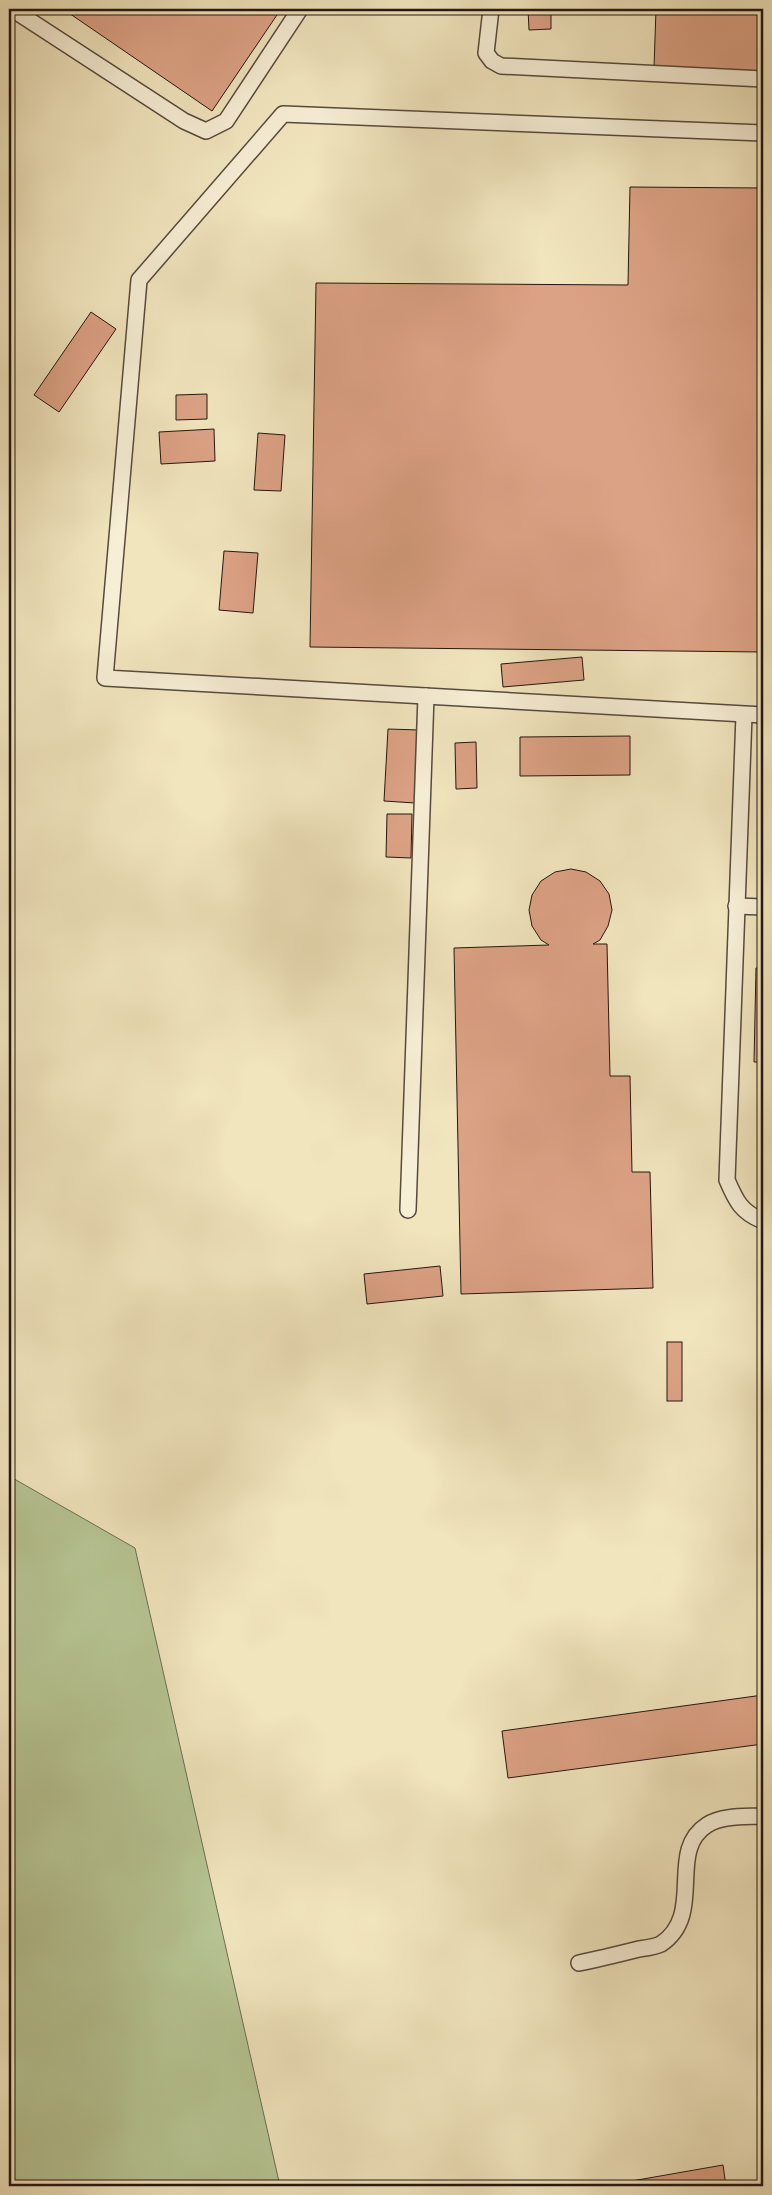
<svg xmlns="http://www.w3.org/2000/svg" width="772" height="2195" font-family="Alegreya,serif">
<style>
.green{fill:#b7c594;stroke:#6e6e52}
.building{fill:#dca285;stroke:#241610}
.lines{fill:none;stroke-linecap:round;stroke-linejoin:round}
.lane-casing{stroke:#574a3c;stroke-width:18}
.lane{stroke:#f6eed5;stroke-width:15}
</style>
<rect width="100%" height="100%" fill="#f1e5be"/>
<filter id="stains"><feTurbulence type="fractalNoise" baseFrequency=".004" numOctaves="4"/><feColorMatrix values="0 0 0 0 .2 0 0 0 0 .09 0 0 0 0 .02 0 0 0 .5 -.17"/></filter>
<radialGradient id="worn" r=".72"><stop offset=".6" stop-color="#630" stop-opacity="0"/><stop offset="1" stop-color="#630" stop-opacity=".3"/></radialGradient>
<!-- green -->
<polygon class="green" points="9,1476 135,1548 280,2186 9,2186"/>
<!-- building -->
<g class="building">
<polygon points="63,9 281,9 212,111"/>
<polygon points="528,9 551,9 551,29 529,30"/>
<polygon points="656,9 763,9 763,71 654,68"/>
<polygon points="630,187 763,188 763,652 310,647 316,283 628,285"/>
<polygon points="91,312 116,329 59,412 34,395"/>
<polygon points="207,394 207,419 176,420 176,395"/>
<polygon points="214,429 215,461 161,464 159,432"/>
<polygon points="258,433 285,435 281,491 254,490"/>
<polygon points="224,551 258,553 253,613 219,610"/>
<polygon points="582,657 584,680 503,687 501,664"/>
<polygon points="388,729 420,730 415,803 384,801"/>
<polygon points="630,736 630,775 520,776 520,737"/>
<polygon points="476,742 477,788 456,789 455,743"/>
<polygon points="387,814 412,814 411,858 386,857"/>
<polygon points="571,869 586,872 600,881 609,894 612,910 608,926 600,940 593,944 607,944 610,1076 630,1076 632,1172 650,1172 653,1288 461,1294 454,948 549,945 541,940 532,926 529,910 532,895 541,881 555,872"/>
<polygon points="756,968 763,968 763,1062 754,1062"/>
<polygon points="440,1266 443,1296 367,1304 364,1274"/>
<rect x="667" y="1342" width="15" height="59"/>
<polygon points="763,1695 763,1744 508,1778 502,1731"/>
<polygon points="723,2165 726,2186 603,2186"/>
</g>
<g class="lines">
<!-- lane casing -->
<g class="lane-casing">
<g id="lane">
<polyline points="12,9 184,121 206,131 226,121 300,9"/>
<polyline points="491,9 486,53 492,61 501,66 763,79"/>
<polyline points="763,133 283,114 139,280 105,678 763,715"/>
<path d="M744,715L727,1180C736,1201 741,1212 763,1221"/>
<polyline points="736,906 763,907"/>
<polyline points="408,1210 426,696"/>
<path d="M579,1963C599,1959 619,1954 639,1949C646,1948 655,1947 661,1944C706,1914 666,1851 707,1825C722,1815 746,1817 763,1816"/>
</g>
</g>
<!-- lane -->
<use href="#lane" class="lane"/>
</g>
<!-- margin -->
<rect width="772" height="2195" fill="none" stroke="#f1e5be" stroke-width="30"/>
<rect x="10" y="10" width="752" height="2175" fill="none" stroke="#241610" stroke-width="2.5"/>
<rect x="15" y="15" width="742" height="2165" fill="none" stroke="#241610"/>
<rect width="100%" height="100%" filter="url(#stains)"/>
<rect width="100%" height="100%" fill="url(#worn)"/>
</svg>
